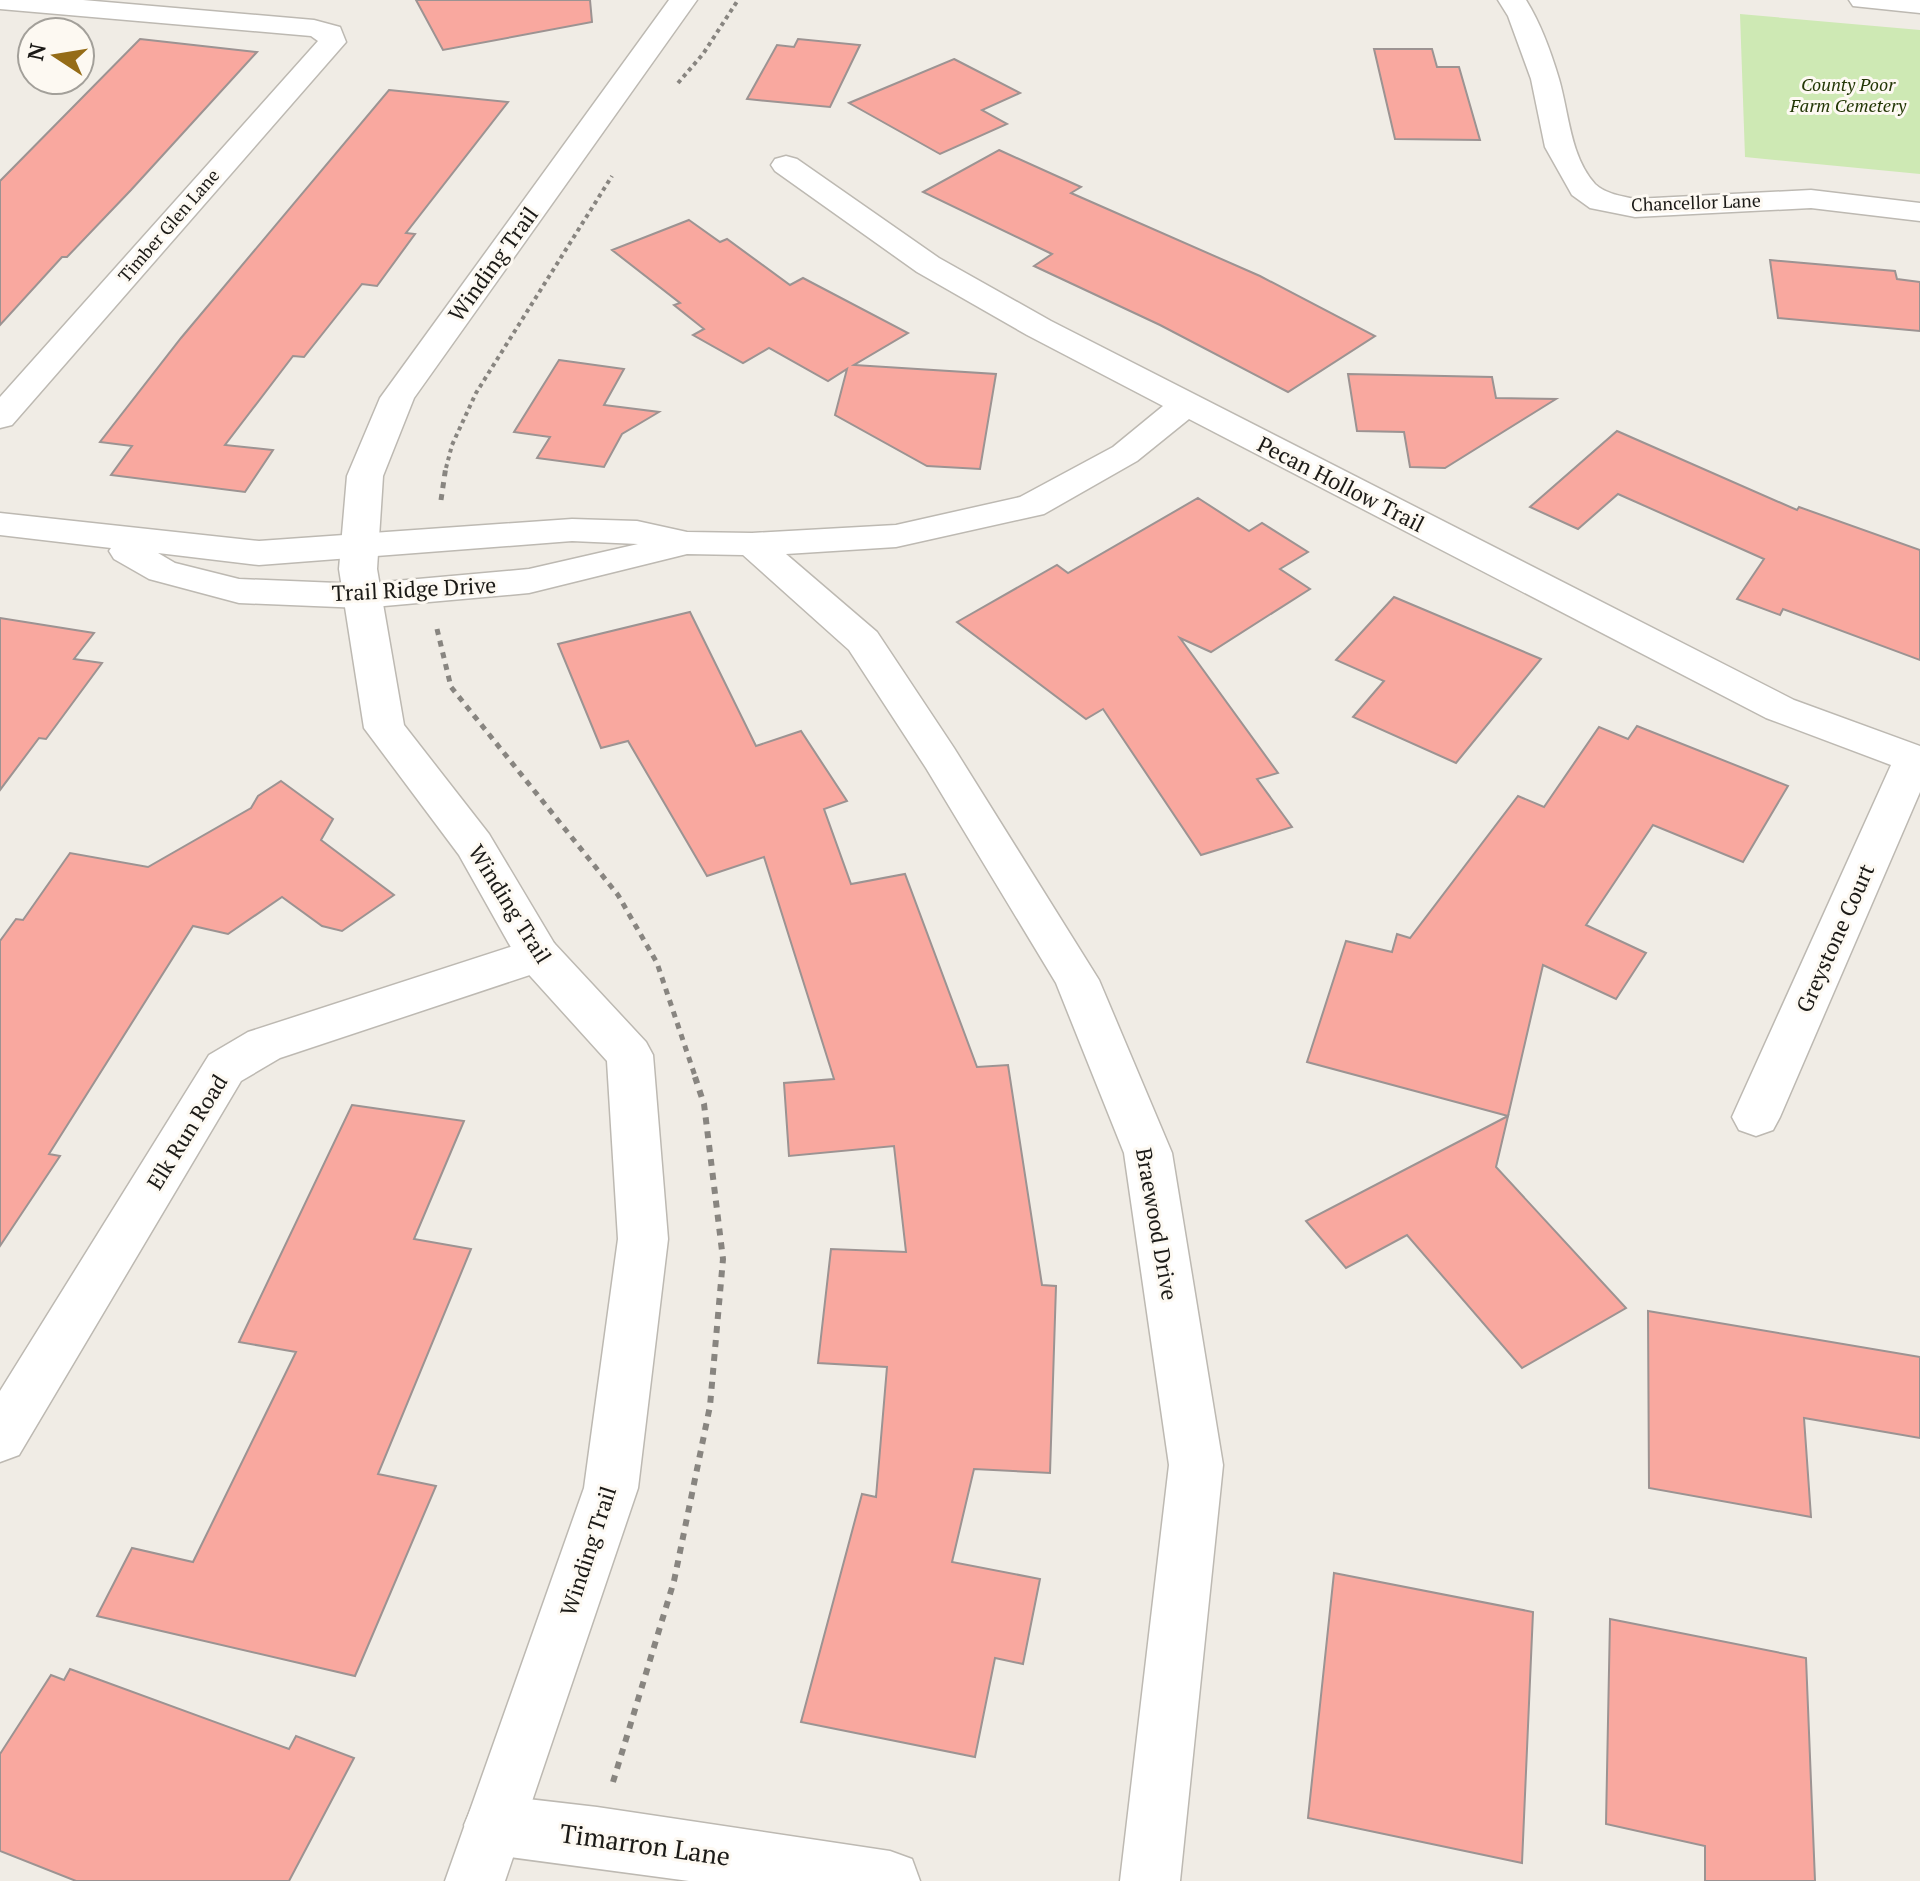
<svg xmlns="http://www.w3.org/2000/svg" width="1920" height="1881" font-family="'PT Serif',serif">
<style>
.green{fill:#cee9b4}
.building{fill:#f9a89f;stroke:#9c9392;stroke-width:2}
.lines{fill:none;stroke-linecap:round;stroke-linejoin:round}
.street-casing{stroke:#bdb9b2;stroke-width:3}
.secondary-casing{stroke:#bdb9b2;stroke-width:3}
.path-far2{stroke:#888580;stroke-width:4;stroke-dasharray:4 4;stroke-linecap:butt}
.path-far1{stroke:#888580;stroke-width:5;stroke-dasharray:6 6;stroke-linecap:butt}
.path{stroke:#888580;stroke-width:6;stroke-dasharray:7 7;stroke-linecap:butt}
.street{fill:#fff;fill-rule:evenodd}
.secondary{fill:#fff;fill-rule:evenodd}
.labels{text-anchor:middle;stroke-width:6;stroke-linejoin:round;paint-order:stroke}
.far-park-label{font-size:18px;font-style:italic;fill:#233705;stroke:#fdf9f2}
.far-street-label{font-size:18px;fill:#1b1a17;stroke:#fdf9f2}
.street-label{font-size:22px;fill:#1b1a17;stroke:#fdf9f2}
.near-street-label{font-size:26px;fill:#1b1a17;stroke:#fdf9f2}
</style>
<rect width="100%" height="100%" fill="#f0ece5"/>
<!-- green -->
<polygon class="green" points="1740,14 1920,30 1920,174 1745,157"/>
<!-- building -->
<g class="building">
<polygon points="416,0 590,0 592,22 443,50"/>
<polygon points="140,39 257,52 131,190 67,257 62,257 0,325 0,181"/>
<polygon points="798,39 860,45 830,107 747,99 777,45 794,47"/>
<polygon points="1374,49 1432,49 1437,67 1459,67 1480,140 1395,139"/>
<polygon points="954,59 1020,93 982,110 1007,124 940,154 849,103"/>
<polygon points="389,90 508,102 406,233 415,234 377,286 362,284 304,357 293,356 225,445 273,450 245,492 111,475 132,446 100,442 181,338"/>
<polygon points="999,150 1081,187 1071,193 1260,276 1375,336 1288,392 1160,325 1034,266 1052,254 923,192"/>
<polygon points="689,220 720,242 727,239 790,285 803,278 908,333 854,365 996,374 980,469 927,466 835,415 847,369 828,381 769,348 743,363 693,335 704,329 674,305 680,303 612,250"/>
<polygon points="1770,260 1895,271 1897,279 1920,282 1920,331 1778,318"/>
<polygon points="559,360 624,369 604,405 659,412 622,434 604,467 537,458 550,437 514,432"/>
<polygon points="1348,374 1492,377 1496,398 1556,399 1445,468 1410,467 1404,432 1357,431"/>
<polygon points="1617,431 1797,510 1799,507 1920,550 1920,660 1783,609 1780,615 1737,599 1764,559 1618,494 1578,529 1530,507"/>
<polygon points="1198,498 1249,531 1262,523 1308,552 1280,569 1310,589 1211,652 1180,638 1278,773 1257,779 1292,827 1201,855 1103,709 1086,719 957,622 1057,565 1068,573"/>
<polygon points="1394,597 1541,659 1456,763 1353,717 1384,681 1336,660"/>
<polygon points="690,612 756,746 801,731 847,801 824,809 851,884 905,874 977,1067 1008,1065 1042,1285 1056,1286 1050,1473 974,1469 952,1562 1040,1579 1023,1664 995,1658 975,1757 801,1722 862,1494 876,1497 887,1367 818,1363 831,1249 906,1252 894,1146 789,1156 784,1083 834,1079 764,857 707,876 628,741 601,748 558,644"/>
<polygon points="0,618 94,633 74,659 102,663 46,739 39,738 0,790"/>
<polygon points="1637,726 1788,786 1743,862 1653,825 1586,925 1646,953 1616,999 1543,965 1508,1116 1307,1062 1346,941 1392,952 1397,934 1410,938 1518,796 1544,807 1599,727 1628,739"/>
<polygon points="281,781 333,819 321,840 394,895 342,931 322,926 282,897 228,934 193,926 49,1154 60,1156 0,1246 0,941 16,919 23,920 70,853 148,867 251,808 258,796"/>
<polygon points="352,1105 464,1121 414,1239 471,1249 378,1474 436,1486 355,1676 97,1616 132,1548 193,1562 296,1352 239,1342"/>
<polygon points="1508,1116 1496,1167 1626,1308 1522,1368 1407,1235 1346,1268 1306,1221"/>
<polygon points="1648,1311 1920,1357 1920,1438 1804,1418 1811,1517 1649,1488"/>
<polygon points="1334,1573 1533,1612 1522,1863 1308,1818"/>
<polygon points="1610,1619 1806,1658 1815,1881 1705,1881 1705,1846 1606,1824"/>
<polygon points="70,1669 289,1749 296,1736 354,1758 289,1881 76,1881 0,1851 0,1754 51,1675 64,1680"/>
</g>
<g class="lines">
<!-- street casing -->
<g class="street-casing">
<g id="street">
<polygon points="0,0 83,0 314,20 340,27 346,42 12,425 0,428 0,397 318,41 311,36 0,9"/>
<path d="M1498,0H1526C1541,24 1551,52 1559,79C1569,113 1570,156 1595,184C1606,194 1621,196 1635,199L1811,190L1920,203V221L1811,208L1635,217L1590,208L1572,195L1545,147L1531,79L1508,16Z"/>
<path d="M786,156L797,159L939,258L1051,321L1794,700L1920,746V792L1780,1117L1773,1130L1756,1136L1739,1130L1732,1117L1891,765L1766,718L1189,419L1137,461L1044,514L896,547L786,554L877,632L954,748L1099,980L1172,1153L1223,1465L1180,1881H1120L1169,1465L1124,1153L1056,983L926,768L849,650L743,555L687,554L529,593L362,608L239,603L149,579L114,559L109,551L111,548L0,535V513L259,541L572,519L637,521L687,532L752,533L896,525L1020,497L1113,447L1163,406L1027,335L917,272L775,171L771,165L775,159ZM572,541L638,544L529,569L362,584L239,579L175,563L158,553L259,565Z"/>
<polygon points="538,938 554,943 560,955 554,967 280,1058 241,1081 19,1455 0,1462 0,1391 209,1055 248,1032"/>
<polygon points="494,1795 597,1807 890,1851 912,1859 920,1881 689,1881 494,1855 473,1846 464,1825 473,1804"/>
</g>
</g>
<!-- secondary casing -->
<g class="secondary-casing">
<g id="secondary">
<polygon points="669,0 697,0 414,398 383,476 377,569 404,725 489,834 554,943 646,1042 653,1055 668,1239 638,1488 505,1881 445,1881 584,1488 618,1239 607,1061 522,967 459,855 364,728 339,569 347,476 380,398"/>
<polygon points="1849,0 1920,0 1920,13 1853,6"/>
</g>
</g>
<!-- path-far2 -->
<g class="path-far2">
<polyline points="678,83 703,54 738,0"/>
<polyline points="446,468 452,445 476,393 612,176"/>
</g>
<!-- path-far1 -->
<g class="path-far1">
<polyline points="441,500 446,466"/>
<polyline points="437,629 451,687 618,895 657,963 696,1079"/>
</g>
<!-- path -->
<polyline class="path" points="613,1782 674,1581 710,1406 723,1259 704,1104 695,1077"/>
<!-- street -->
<use href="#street" class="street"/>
<!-- secondary -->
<use href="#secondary" class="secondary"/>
</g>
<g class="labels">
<!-- far-park labels -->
<g class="far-park-label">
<text x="1848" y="91">County Poor<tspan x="1848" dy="21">Farm Cemetery</tspan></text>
</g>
<!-- far-street labels -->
<g class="far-street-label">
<text transform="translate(1696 203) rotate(-2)" y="6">Chancellor Lane</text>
<text transform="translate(169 226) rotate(-49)" y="6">Timber Glen Lane</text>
</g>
<!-- street labels -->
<g class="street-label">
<text transform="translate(493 264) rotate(-54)" y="8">Winding Trail</text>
<text transform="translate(1341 484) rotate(27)" y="8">Pecan Hollow Trail</text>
<text transform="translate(414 589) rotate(-3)" y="8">Trail Ridge Drive</text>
<text transform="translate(510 904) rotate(58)" y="8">Winding Trail</text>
<text transform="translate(1835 938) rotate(-66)" y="8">Greystone Court</text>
<text transform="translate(187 1132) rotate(-58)" y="8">Elk Run Road</text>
<text transform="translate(1157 1224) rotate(80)" y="8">Braewood Drive</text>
<text transform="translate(588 1551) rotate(-72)" y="8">Winding Trail</text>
</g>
<!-- near-street labels -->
<g class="near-street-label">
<text transform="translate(645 1845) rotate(8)" y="9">Timarron Lane</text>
</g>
</g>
<!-- north arrow -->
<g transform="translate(56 56) rotate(282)"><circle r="38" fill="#fdf9f2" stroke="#a3a09a" stroke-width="2"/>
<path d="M0-6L14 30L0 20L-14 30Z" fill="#956c17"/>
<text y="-12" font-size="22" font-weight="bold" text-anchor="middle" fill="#1b1a17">N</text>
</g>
</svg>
